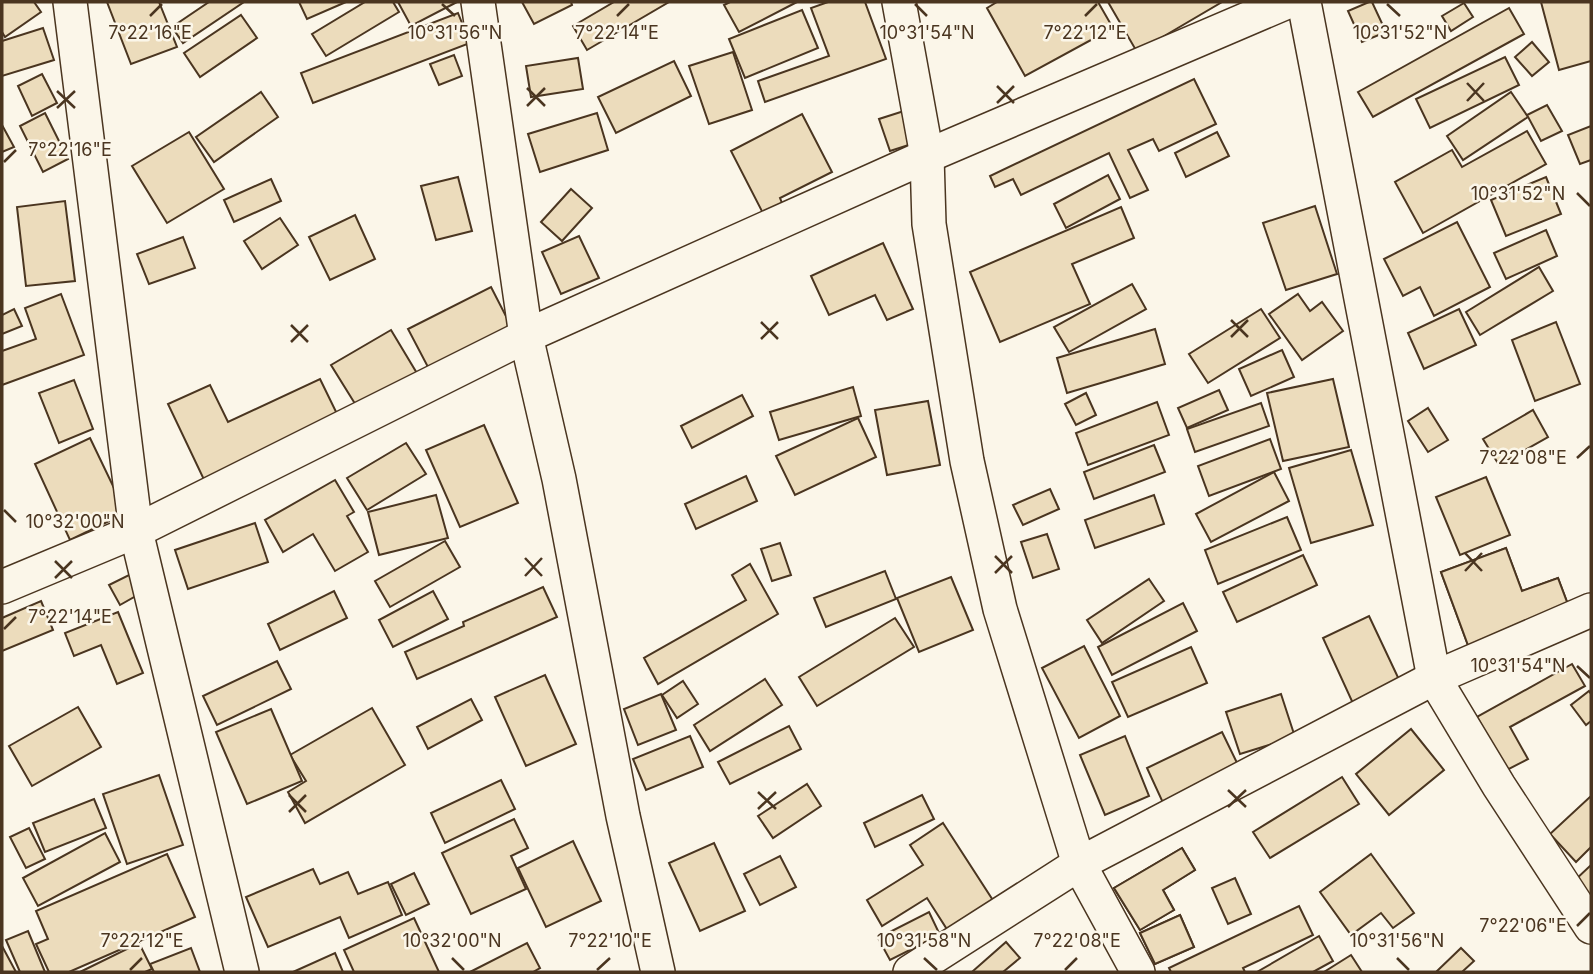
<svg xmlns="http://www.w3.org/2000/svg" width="1593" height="974" font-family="Inter,sans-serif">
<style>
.building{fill:#ecdcbc;stroke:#4a3520;stroke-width:2}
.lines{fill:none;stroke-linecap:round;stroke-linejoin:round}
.street-casing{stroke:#4a3520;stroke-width:36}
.street{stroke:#fbf6e9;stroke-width:33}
.ticks{fill:none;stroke:#4a3520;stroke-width:2.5}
.ticks-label{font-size:18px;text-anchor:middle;fill:#4a3520;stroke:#fbf6e9;stroke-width:5;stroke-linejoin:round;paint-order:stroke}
</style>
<rect width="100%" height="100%" fill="#fbf6e9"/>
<!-- building -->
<g class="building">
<polygon points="2,2 34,2 41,12 5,37 2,32"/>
<polygon points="107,2 159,2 177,47 131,64"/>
<polygon points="209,2 244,2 183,43 172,27"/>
<polygon points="299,2 346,2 307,19"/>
<polygon points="365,2 393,2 399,12 326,56 312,34"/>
<polygon points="398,2 457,2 411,26"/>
<polygon points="522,2 571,2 572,5 534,24"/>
<polygon points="614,2 669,2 587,50 573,26"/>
<polygon points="730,2 797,2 739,32 724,5"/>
<polygon points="828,2 865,2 886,59 765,102 758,81 829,56 811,8"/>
<polygon points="997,2 1098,2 1113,28 1025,76 987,8"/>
<polygon points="1108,2 1222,2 1137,52"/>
<polygon points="1369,2 1372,2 1386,32 1362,42 1348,11"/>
<polygon points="1541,2 1591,2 1591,61 1559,70"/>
<polygon points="1464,3 1473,17 1451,31 1442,16"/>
<polygon points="1509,8 1524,34 1373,117 1358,92"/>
<polygon points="802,10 818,48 745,78 729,39"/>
<polygon points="458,13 470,43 313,103 301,73"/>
<polygon points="241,15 257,38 200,77 184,53"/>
<polygon points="43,28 54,60 2,76 2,41"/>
<polygon points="1532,42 1549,62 1532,76 1515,57"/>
<polygon points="733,52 752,110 709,124 689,66"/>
<polygon points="454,55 462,76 439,85 430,64"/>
<polygon points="1505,57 1519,85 1430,128 1416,99"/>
<polygon points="578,58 583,89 531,97 526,66"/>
<polygon points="674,61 691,96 616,133 598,97"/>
<polygon points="42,74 57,103 32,116 18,86"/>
<polygon points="1194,79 1216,124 1159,151 1153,139 1128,150 1148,190 1130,198 1109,153 1021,195 1013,179 995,187 990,176"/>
<polygon points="261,92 278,117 214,162 196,137"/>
<polygon points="1511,92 1528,117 1463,160 1447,136"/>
<polygon points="1547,105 1562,131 1541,141 1527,115"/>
<polygon points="907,110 918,142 890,151 879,119"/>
<polygon points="45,113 68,159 43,172 20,126"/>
<polygon points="597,113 608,150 540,172 528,134"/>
<polygon points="802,114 832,172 780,198 784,208 765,217 731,151"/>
<polygon points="2,125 14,147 2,152"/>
<polygon points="1591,126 1591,160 1580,164 1568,135"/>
<polygon points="1527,131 1546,164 1423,233 1395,182 1452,150 1462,167"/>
<polygon points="189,132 224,189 167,223 132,166"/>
<polygon points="1217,132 1229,156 1186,177 1175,153"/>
<polygon points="1108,175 1120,199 1066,228 1054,204"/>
<polygon points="458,177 472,231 436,240 421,186"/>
<polygon points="1546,177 1561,214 1506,236 1491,200"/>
<polygon points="271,179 281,201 234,222 224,200"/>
<polygon points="571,189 592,208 562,241 541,222"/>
<polygon points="65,201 75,281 26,286 17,207"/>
<polygon points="1315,206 1337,274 1286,290 1263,223"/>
<polygon points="1121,207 1134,238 1072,264 1090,304 1000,342 970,272"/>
<polygon points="355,215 375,259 330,280 309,237"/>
<polygon points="280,218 298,245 262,269 244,241"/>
<polygon points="1457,222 1490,287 1434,316 1420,287 1403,296 1384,259"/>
<polygon points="1546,230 1557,256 1506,279 1494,253"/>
<polygon points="579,236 599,278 561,294 542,252"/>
<polygon points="183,237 195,268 149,284 137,254"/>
<polygon points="883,243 913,309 887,320 875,295 829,315 811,276"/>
<polygon points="1539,267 1553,291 1480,335 1466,312"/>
<polygon points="1132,284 1146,309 1069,352 1054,327"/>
<polygon points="491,287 512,328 429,369 408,329"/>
<polygon points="61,294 84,355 2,385 2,351 36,339 25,308"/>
<polygon points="1298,294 1310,311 1322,302 1343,331 1302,360 1269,314"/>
<polygon points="14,309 22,326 2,334 2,315"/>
<polygon points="1261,309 1280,338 1208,383 1189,354"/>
<polygon points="1459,309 1476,345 1424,369 1408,333"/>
<polygon points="1556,322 1580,384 1535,401 1512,340"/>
<polygon points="1155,329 1165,364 1067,393 1057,358"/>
<polygon points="391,330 421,380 362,415 331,365"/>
<polygon points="1282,350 1294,377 1251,396 1239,369"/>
<polygon points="320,379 341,422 207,486 168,404 210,385 228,422"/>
<polygon points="1333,379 1349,447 1283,461 1267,393"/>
<polygon points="74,380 93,429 59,443 39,393"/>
<polygon points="853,387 861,416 779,440 770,412"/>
<polygon points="1219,390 1228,410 1187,428 1178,408"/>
<polygon points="1086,393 1096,415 1076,425 1065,404"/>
<polygon points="742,395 753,416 692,448 681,426"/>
<polygon points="928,401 940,465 887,475 875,410"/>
<polygon points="1157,402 1169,435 1088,465 1076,433"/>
<polygon points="1261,403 1269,426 1195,452 1187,429"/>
<polygon points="1428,408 1448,440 1428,452 1408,421"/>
<polygon points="1533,410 1548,437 1499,465 1483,439"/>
<polygon points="858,418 876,457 795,495 776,456"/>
<polygon points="484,425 518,503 460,527 426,450"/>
<polygon points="90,438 126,513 70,540 35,464"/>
<polygon points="1270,439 1281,469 1209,496 1198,466"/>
<polygon points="406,443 426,474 367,510 347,478"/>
<polygon points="1154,445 1165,472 1094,499 1084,472"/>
<polygon points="1351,450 1373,525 1311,543 1289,468"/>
<polygon points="1274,472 1289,501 1211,542 1196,514"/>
<polygon points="746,476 757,501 696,529 685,504"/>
<polygon points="1486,477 1510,535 1460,555 1436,497"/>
<polygon points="335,480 354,512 347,516 368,552 335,571 313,534 283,552 265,520"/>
<polygon points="1050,489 1059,509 1023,525 1013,505"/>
<polygon points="436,495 448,538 379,555 368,512"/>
<polygon points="1154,495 1164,524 1095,548 1085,520"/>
<polygon points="1287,517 1301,550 1218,584 1205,550"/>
<polygon points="255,523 268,562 188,589 175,550"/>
<polygon points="1047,534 1059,569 1033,578 1021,542"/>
<polygon points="445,541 460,567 390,607 375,581"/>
<polygon points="780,543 791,575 772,581 761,549"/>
<polygon points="1506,548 1522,591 1558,578 1570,610 1469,648 1441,572"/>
<polygon points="1506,548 1522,591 1558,578 1570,610 1469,648 1441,572"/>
<polygon points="1303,555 1317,585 1237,622 1223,592"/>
<polygon points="750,564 778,614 658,684 644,658 746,600 732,575"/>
<polygon points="885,571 896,599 826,627 814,598"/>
<polygon points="131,574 141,593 120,605 109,585"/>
<polygon points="951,577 973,630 919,652 897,598"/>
<polygon points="1149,579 1164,601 1102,643 1087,620"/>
<polygon points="543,587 557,617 417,679 405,652 464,626 463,622"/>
<polygon points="334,591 347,618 280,650 268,624"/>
<polygon points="433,591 448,619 393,647 379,620"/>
<polygon points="41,601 53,630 2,651 2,618"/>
<polygon points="1183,603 1197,631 1112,675 1098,647"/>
<polygon points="118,612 143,673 117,684 101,645 74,656 65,633"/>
<polygon points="1369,616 1403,688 1356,710 1323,638"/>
<polygon points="895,618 914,647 817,706 799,677"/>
<polygon points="1084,646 1120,716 1079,738 1042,668"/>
<polygon points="1191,647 1207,683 1128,717 1112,682"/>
<polygon points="277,661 291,689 217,725 203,696"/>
<polygon points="1572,664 1585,686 1510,727 1528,759 1507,770 1477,717"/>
<polygon points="545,675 576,744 526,766 495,697"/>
<polygon points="765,679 782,705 710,751 694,725"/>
<polygon points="683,681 698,704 677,718 662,695"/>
<polygon points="1589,691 1591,694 1591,721 1586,725 1571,705"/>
<polygon points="661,694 676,730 638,745 624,709"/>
<polygon points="1281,694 1295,737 1240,754 1226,712"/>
<polygon points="471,699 482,720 428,749 417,727"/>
<polygon points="78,707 101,747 32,786 9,746"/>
<polygon points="372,708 405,765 305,823 288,792 306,781 290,755"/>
<polygon points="271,709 302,781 247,804 216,732"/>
<polygon points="789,726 801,749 730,784 718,762"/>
<polygon points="1411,729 1444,770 1389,815 1356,774"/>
<polygon points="1222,732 1240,769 1164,805 1147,768"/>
<polygon points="690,736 703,767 646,790 633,759"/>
<polygon points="1125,736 1149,796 1105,815 1080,755"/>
<polygon points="159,775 183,845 127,864 103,794"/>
<polygon points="1342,777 1359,804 1270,858 1253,832"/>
<polygon points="501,780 515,809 445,843 431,813"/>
<polygon points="807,784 821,806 773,838 758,816"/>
<polygon points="922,795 934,819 875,847 864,823"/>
<polygon points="1591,796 1591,847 1576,862 1550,834"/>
<polygon points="94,799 106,828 45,852 33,823"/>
<polygon points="514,819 528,848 511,856 526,889 471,914 442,853"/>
<polygon points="943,823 996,905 950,934 927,898 882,926 867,900 923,865 910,845"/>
<polygon points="29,828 45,859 26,868 10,837"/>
<polygon points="105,833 120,862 38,906 23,878"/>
<polygon points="573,841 601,901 546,927 518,868"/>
<polygon points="714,843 745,911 700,931 669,863"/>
<polygon points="1182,848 1195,870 1163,890 1174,910 1140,930 1114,888"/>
<polygon points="1182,848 1195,870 1163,890 1174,910 1140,930 1114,888"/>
<polygon points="167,854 195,917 69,972 49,972 36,944 48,939 36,911"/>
<polygon points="1371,854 1414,913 1393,928 1381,913 1351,935 1320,892"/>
<polygon points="780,856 796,887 760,905 744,874"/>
<polygon points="1591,865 1591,899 1574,881"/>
<polygon points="313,869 320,884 348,872 358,894 388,882 402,915 349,938 340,917 268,947 246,897"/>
<polygon points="414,873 429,904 406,915 391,884"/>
<polygon points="1235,878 1251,914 1228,924 1212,888"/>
<polygon points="1299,906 1313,935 1243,968 1245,972 1171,972 1169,968"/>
<polygon points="929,912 940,935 890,960 878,938"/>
<polygon points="1180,915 1194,947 1155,964 1140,933"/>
<polygon points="1180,915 1194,947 1155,964 1140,933"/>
<polygon points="414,918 439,972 354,972 344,950"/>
<polygon points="28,931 45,972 20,972 6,940"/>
<polygon points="1319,936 1333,961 1313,972 1257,972"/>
<polygon points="1006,942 1020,958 1003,972 974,972 973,971"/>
<polygon points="139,943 152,969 145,972 80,972"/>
<polygon points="527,943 540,968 533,972 470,972"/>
<polygon points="2,946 16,972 2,972"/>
<polygon points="191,948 200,972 154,972 150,964"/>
<polygon points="1461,948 1474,961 1462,972 1436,972"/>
<polygon points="335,953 343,972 293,972"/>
<polygon points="1351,955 1362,972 1324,972"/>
</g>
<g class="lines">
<!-- street casing -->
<g class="street-casing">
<g id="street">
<polyline points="70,2 136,531 242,972"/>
<polyline points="478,2 526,336 559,479 623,816 658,972"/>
<polyline points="899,2 927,156 929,224 967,461 1000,609 1079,864 1138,972"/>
<polyline points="1304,2 1434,678 1499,786 1591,927"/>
<polyline points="2,587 136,531 526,336 927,156 1287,2"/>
<polyline points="910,972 1079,864 1434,678 1591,610"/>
</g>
</g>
<!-- street -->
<use href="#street" class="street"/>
</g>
<!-- ticks -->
<path class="ticks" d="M442,4L455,16M915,4L927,16M1387,4L1400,16M150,16L162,4M617,16L629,4M1085,16L1097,4M1467,83L1484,101M997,86L1014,103M527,88L545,106M57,91L75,108M1467,101L1484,83M997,103L1014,86M527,106L545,88M57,108L75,91M4,162L16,150M1577,193L1590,206M1231,320L1248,337M761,322L778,339M291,325L308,342M1231,337L1248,320M761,339L778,322M291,342L308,325M1577,458L1590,446M4,510L16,522M1465,553L1482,571M995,556L1012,573M525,558L542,576M55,561L72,578M1465,571L1482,553M995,573L1012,556M525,576L542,558M55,578L72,561M4,629L16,617M1577,666L1590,678M1228,790L1246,807M758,792L776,809M289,795L306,812M1228,807L1246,790M758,809L776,792M289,812L306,795M1577,926L1590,913M452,958L464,970M924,958L937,970M1397,958L1409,970M130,970L142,958M597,970L610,958M1065,970L1077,958"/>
<g class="ticks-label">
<text x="150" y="39">7°22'16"E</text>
<text x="455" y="39">10°31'56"N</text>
<text x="617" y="39">7°22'14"E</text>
<text x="927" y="39">10°31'54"N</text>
<text x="1085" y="39">7°22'12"E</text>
<text x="1400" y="39">10°31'52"N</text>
<text x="70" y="156">7°22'16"E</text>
<text x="1518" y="200">10°31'52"N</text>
<text x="1523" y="464">7°22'08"E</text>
<text x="75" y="528">10°32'00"N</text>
<text x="70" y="623">7°22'14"E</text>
<text x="1518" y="672">10°31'54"N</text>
<text x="1523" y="932">7°22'06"E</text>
<text x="142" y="947">7°22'12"E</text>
<text x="452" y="947">10°32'00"N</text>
<text x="610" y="947">7°22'10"E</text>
<text x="924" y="947">10°31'58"N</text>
<text x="1077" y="947">7°22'08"E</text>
<text x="1397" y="947">10°31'56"N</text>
</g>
<!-- border -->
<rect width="1593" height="974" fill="none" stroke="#4a3520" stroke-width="7"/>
</svg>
